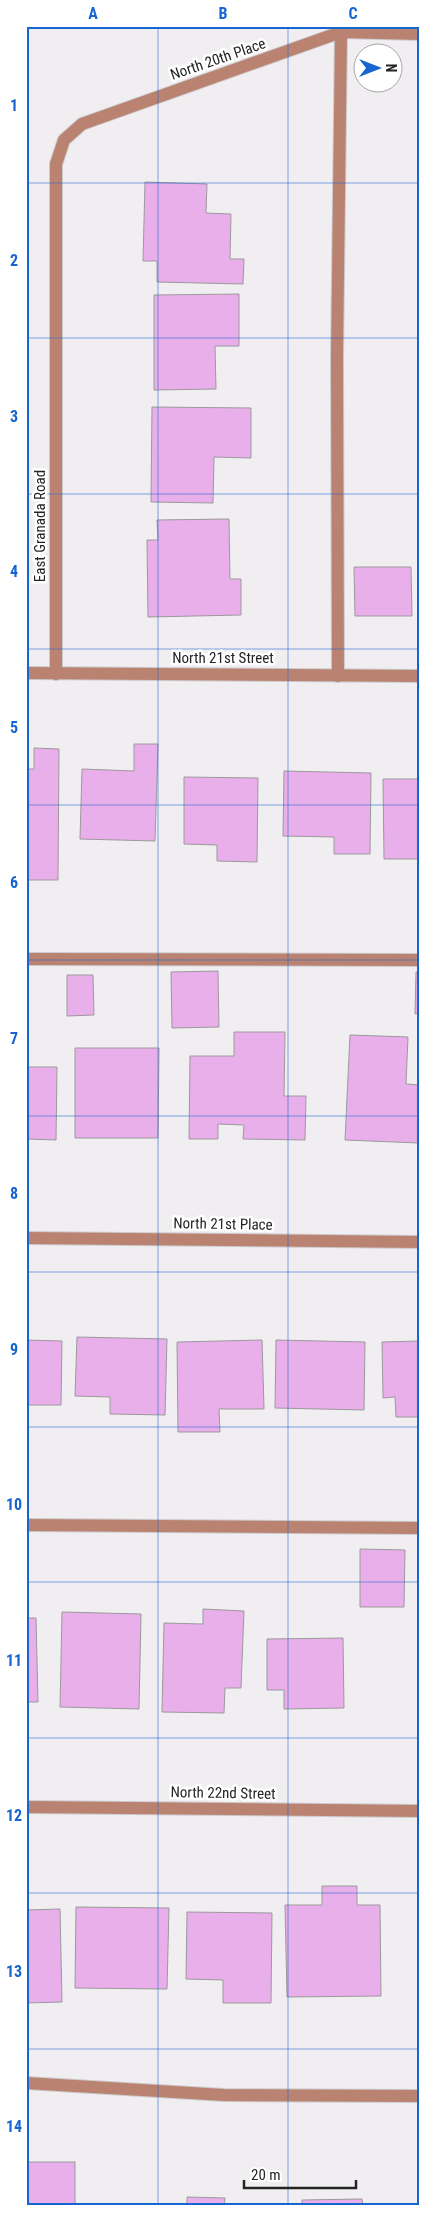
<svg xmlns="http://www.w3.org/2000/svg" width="446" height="2232" font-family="'Roboto Condensed',sans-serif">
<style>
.building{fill:#e9afeb;stroke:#9c999c}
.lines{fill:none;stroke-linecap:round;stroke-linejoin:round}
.lane-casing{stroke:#cccacc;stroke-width:14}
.street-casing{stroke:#cccacc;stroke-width:14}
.lane{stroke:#ba8371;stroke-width:12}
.street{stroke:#ba8371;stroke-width:12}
.grid{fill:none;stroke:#1765d0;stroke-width:1;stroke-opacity:0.55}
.labels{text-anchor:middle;stroke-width:5;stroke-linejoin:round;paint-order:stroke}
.street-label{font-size:15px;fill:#252425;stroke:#fff}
.neatline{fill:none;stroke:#1765d0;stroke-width:2}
.grid-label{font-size:16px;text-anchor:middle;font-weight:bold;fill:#1765d0}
</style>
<rect width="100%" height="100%" fill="#f1eef1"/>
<!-- building -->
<g class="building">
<polygon points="145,182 207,184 206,213 231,214 230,259 244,259 243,284 157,282 157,261 143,261"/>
<polygon points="239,294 239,346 215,346 216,389 154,390 154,295"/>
<polygon points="152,407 251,408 251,458 214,457 213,503 151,502"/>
<polygon points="229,519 230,579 241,579 241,615 148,617 147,540 158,540 157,520"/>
<polygon points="354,567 411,567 412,616 355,616"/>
<polygon points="134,744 158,744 155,841 80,839 82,769 134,771"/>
<polygon points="34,748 59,749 58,880 26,880 26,769 34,769"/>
<polygon points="284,771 371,773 370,854 334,854 334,837 283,836"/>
<polygon points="184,777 258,778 257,862 217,861 217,845 184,844"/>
<polygon points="383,779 420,779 420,859 384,859"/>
<polygon points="218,971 219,1027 172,1028 171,972"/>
<polygon points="416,972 420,972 420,1013 415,1014"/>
<polygon points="67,975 93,975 94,1015 67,1016"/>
<polygon points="26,1030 26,1067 57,1067 56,1140 26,1139"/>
<polygon points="234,1032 285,1032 284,1096 306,1096 305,1140 243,1139 244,1125 218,1124 218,1139 189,1139 190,1056 234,1056"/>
<polygon points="350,1035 408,1037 406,1084 420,1085 419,1143 345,1140"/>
<polygon points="75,1048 159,1048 158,1138 75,1138"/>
<polygon points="77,1337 167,1339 165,1415 110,1414 110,1397 75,1396"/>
<polygon points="26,1340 62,1341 61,1405 26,1405"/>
<polygon points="262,1340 264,1409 219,1409 220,1432 178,1432 177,1342"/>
<polygon points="276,1340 365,1342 364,1410 275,1408"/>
<polygon points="420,1341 420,1417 396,1417 395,1397 383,1398 382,1342"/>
<polygon points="360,1549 405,1550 404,1607 360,1607"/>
<polygon points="203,1609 244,1611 241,1688 225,1688 224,1713 162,1712 164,1623 203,1624"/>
<polygon points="62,1612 141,1614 139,1709 60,1707"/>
<polygon points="26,1618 36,1618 38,1702 26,1702"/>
<polygon points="343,1638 344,1708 284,1709 284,1690 267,1690 267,1639"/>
<polygon points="322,1886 357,1886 357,1905 380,1905 381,1996 287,1997 285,1905 322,1905"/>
<polygon points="76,1907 169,1908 167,1989 75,1988"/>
<polygon points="60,1909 62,2002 26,2003 26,1910"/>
<polygon points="187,1912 272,1913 271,2003 223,2003 223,1980 186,1979"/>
<rect x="26" y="2162" width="49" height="44"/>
<polygon points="187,2197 225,2198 224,2206 187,2206"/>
<polygon points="362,2199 363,2206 302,2206 302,2200"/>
</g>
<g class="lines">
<!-- lane casing -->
<g class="lane-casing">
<g id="lane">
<polyline points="338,676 337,357 341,32"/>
<polyline points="26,959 420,960"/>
<polyline points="26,1525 420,1528"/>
<polyline points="26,2083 224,2095 420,2096"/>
</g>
</g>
<!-- street casing -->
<g class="street-casing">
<g id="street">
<polyline points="26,673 420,676"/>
<polyline points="56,674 56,164 64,140 82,124 341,32 420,34"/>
<polyline points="26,1238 420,1242"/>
<polyline points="26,1807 420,1811"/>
</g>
</g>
<!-- lane -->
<use href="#lane" class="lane"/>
<!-- street -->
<use href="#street" class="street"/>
</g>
<!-- grid -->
<path class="grid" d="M158,26V2206M288,26V2206M26,183H420M26,338H420M26,494H420M26,649H420M26,805H420M26,960H420M26,1116H420M26,1272H420M26,1427H420M26,1582H420M26,1738H420M26,1893H420M26,2049H420"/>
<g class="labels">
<!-- street labels -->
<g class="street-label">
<text transform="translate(218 59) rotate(-19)" y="5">North 20th Place</text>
<text transform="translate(40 526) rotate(-90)" y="5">East Granada Road</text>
<text x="223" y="663">North 21st Street</text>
<text transform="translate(223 1224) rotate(1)" y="5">North 21st Place</text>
<text transform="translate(223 1793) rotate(1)" y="5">North 22nd Street</text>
</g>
</g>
<!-- border -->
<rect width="446" height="2232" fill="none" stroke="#ffffff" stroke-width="55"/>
<!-- north arrow -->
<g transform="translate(378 68) rotate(90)"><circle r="24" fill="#ffffff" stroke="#a8a7a8"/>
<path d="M0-4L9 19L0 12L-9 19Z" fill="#1765d0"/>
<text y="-8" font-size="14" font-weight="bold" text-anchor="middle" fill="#252425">N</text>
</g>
<!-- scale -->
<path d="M244 2180v8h112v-8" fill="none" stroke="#252425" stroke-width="2.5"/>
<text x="251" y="2180" font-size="15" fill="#252425" stroke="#ffffff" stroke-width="4" paint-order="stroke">20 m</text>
<rect x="28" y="28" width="390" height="2176" class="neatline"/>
<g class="grid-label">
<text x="93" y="19">A</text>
<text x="223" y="19">B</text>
<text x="353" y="19">C</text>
<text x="14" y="111">1</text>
<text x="14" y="266">2</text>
<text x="14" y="422">3</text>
<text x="14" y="577">4</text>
<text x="14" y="733">5</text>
<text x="14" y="888">6</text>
<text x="14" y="1044">7</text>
<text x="14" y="1199">8</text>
<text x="14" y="1355">9</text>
<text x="14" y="1510">10</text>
<text x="14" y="1666">11</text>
<text x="14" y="1821">12</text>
<text x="14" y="1977">13</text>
<text x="14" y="2132">14</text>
</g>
</svg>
